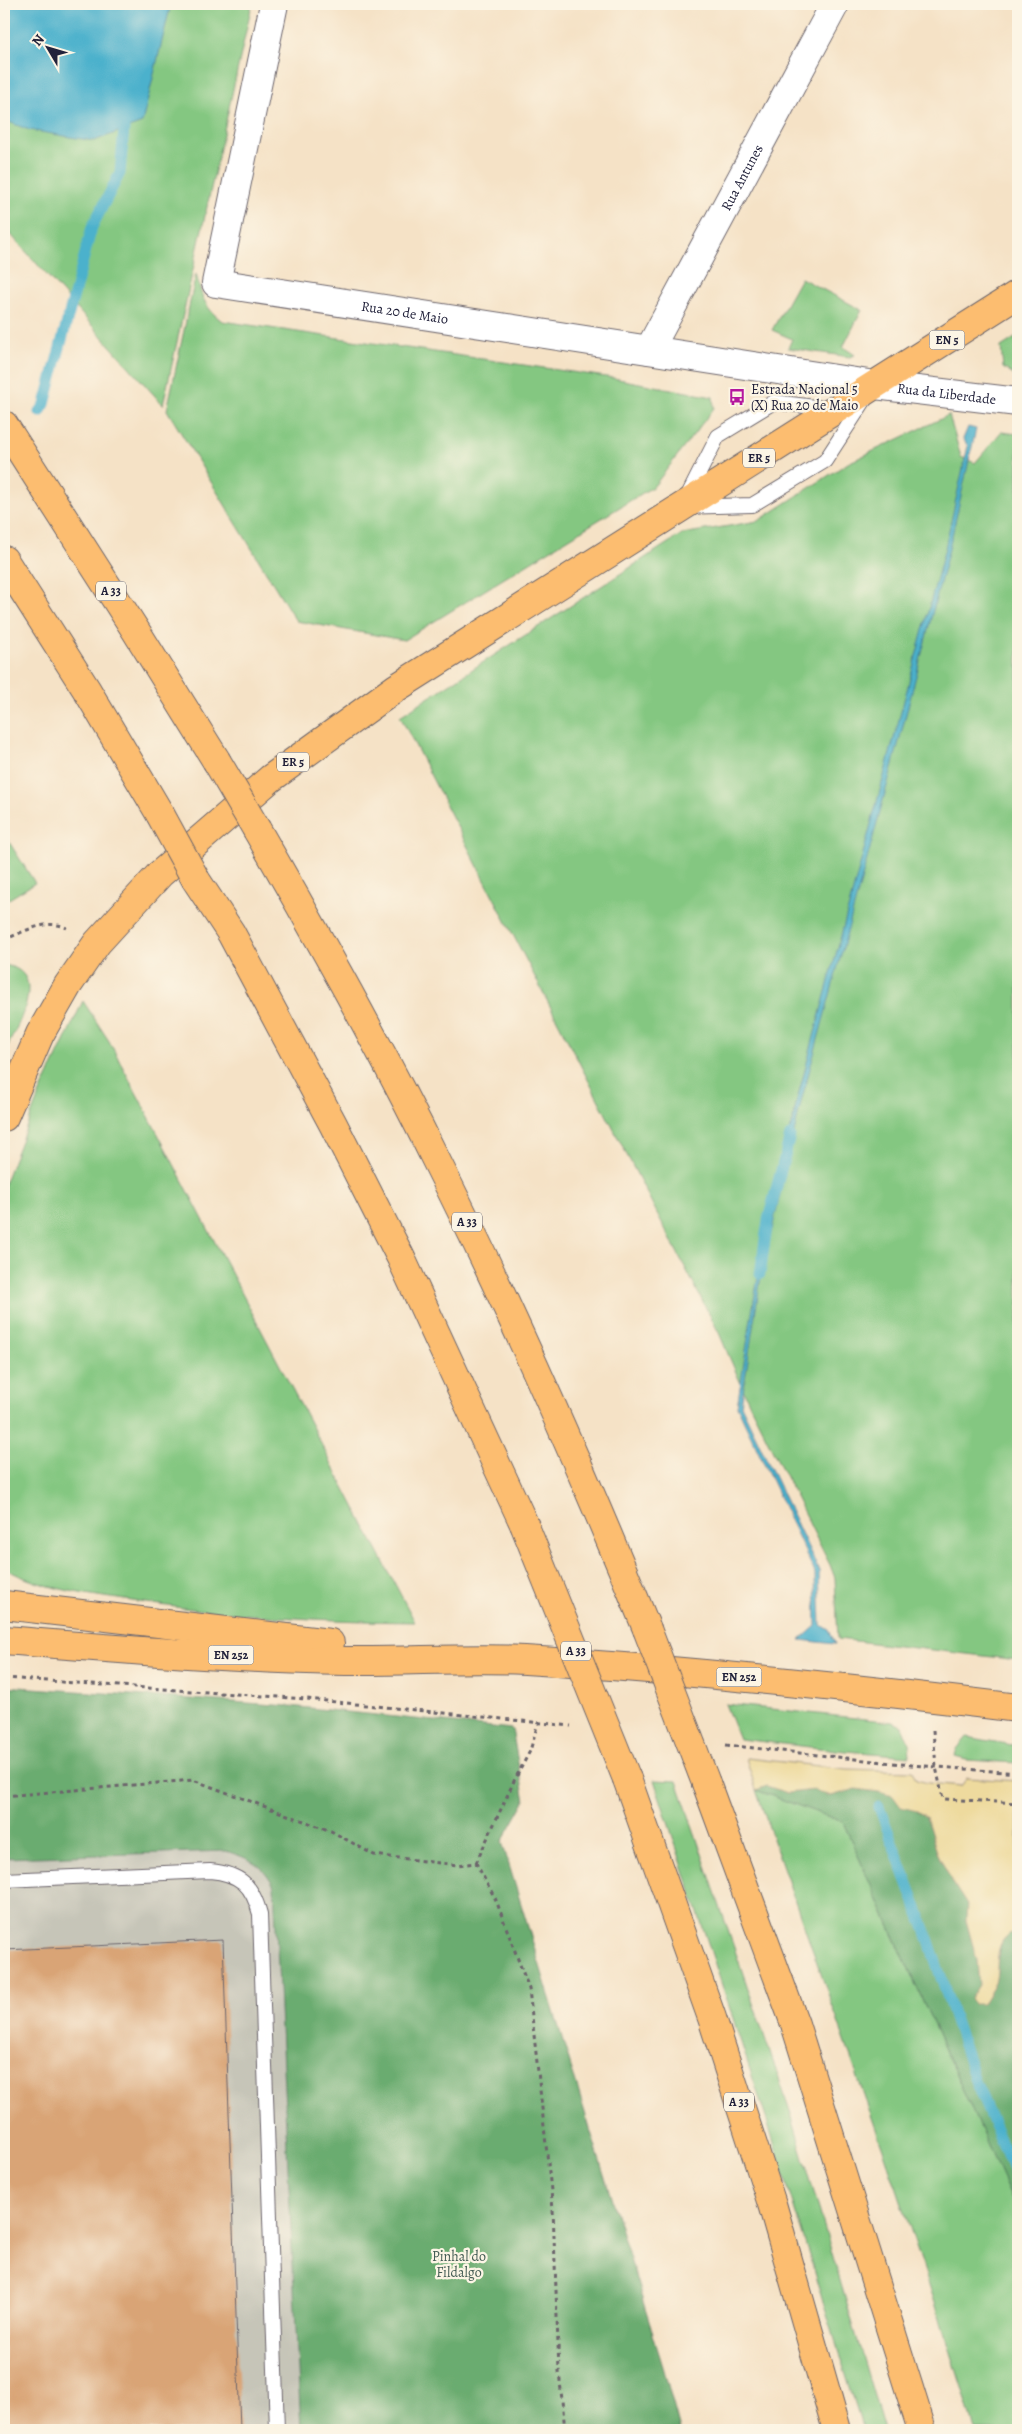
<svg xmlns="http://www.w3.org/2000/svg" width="1022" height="2434" font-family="Alegreya,serif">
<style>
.industrial{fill:#c6c5b8}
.green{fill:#84c781;stroke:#53745e}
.forest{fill:#6bac6f;stroke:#466755}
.sand{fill:#eeda9e;stroke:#887e6c}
.water{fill:#4cb1cc;stroke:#376a84}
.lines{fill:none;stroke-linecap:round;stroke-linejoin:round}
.stream{stroke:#4cb1cc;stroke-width:11}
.building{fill:#d9a476}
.service-casing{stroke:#6c656c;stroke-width:16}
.minor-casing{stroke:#6c656c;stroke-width:30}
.primary-casing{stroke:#6c656c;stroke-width:30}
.motorway-casing{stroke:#6c656c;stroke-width:30}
.path{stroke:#6c656c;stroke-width:3;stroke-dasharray:4 4;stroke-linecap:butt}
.service{stroke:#fff;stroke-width:14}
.minor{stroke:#fff;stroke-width:28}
.primary{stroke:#fcbd6f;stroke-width:28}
.motorway{stroke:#fcbd6f;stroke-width:28}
.motorway-bridge-casing{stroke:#6c656c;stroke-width:30;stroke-linecap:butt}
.motorway-bridge{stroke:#fcbd6f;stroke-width:28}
.labels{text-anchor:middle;stroke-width:4.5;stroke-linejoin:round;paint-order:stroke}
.shield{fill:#fcf5e5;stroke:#63616e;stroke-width:1}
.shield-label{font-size:12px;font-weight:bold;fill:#22223b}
.street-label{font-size:14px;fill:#22223b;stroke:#fcf5e5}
.poi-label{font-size:14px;fill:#22223b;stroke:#fcf5e5;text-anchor:start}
.park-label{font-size:14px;fill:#445c54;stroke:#fcf5e5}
</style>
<rect width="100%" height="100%" fill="#fcf5e5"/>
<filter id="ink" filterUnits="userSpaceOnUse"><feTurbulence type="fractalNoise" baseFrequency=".02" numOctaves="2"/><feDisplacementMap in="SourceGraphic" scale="10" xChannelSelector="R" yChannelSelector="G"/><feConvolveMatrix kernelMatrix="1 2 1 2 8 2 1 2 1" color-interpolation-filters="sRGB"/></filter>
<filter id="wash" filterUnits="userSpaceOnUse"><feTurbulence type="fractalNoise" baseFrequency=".0096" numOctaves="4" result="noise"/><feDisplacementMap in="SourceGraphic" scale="20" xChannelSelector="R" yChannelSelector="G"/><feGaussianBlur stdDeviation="1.12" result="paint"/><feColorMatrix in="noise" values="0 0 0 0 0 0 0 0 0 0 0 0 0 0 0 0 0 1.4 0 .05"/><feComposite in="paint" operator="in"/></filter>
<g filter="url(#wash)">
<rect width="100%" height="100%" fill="#f5e2c6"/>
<!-- industrial -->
<polygon class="industrial" points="226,1851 250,1859 267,1872 274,1886 301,2430 4,2430 4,1858"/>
<!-- green -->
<g class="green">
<polygon points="4,4 252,4 163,405 4,227"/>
<path d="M196,274C202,296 203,306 222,321L613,378L713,397L714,408L654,486L404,640L296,621L167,410Z"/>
<polygon points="801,278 862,310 843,347 855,355 850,357 788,348 792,339 772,330"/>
<polygon points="1018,336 1018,378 1003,368 1001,347"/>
<polygon points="949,415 961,457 975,463 1001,432 1018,434 1018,1660 838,1639 835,1578 830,1565 750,1405 719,1333 400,716 682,534 758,521 848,463"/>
<polygon points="4,834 35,883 4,902"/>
<path d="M4,965C52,972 15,1029 4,1054Z"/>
<path d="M83,1001L109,1041L415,1622C320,1621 233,1616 139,1602C93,1595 45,1591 4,1568V1184L39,1095Z"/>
<polygon points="725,1704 893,1722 902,1726 909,1743 910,1756 845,1751 739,1739"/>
<polygon points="967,1737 1018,1746 1018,1763 966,1760 955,1757 957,1749"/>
<polygon points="654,1780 677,1781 791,2114 884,2430 863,2430 771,2133"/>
<path d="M756,1790L843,1822L1018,2213V2430H975C910,2214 830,2003 756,1790Z"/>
</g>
<!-- forest -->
<g class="forest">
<path d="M4,1686L290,1706L512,1729L525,1801L502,1842L664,2370L680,2430H301L274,1886C262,1863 250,1859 226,1851L4,1858Z"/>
<path d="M767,1786L788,1793L814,1790L831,1796L855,1789L879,1792L893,1796L926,1817L937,1852L951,1880L967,1905L966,1920L977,1960L979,1985L975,1991L983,2003C986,1997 992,1990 995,1983C1000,1966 993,1942 1012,1933L1016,1936L1018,1944V2213L843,1822L756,1790Z"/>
</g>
<!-- sand -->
<path class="sand" d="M746,1758L846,1769L912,1771L916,1780L928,1783L961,1786L967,1778L1018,1781V1944L1016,1936L1012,1933C992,1942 1000,1966 995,1983C992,1990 986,1997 983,2004H973L970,1999L979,1985L977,1960L966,1920L967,1905L951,1880L937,1852L926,1817L917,1811L901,1807L893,1796L879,1792L856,1789L831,1796L814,1790L788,1793L767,1786L756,1790Z"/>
<!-- water -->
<g class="water">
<polygon points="4,4 171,4 142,123 94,141 29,130 4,120"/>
<polygon points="968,427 976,429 949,549 896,753 802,1098 760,1282 741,1405 819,1571 821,1625 830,1631 835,1644 800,1640 816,1626 815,1573 737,1406 757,1282 798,1096 945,548 968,446 963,439"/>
</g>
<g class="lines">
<!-- stream -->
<g class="stream">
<polyline points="40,412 45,404 92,227 120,173 124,129"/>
<polyline points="760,1274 768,1220 790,1136"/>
<polyline points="879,1807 925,1929 975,2081 1018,2181"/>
</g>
</g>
<g id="blocks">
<!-- building -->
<polygon class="building" points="223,1940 240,2430 4,2430 4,1950"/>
</g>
</g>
<g filter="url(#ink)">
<use href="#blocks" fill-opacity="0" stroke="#6c656c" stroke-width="1"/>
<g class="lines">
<!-- service casing -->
<g class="service-casing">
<g id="service">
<polyline points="831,409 774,402 718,436 682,507 752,505 825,461 866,398"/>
<path d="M4,1880L210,1871C241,1874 252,1885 260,1914L277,2430"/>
</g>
</g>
<!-- minor casing -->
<g class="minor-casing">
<g id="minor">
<path id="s1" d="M274,4L216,283L875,385L1018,402"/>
<path id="s2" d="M649,350L835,4"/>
</g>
</g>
<!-- primary casing -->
<g class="primary-casing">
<g id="primary">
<polyline points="4,1117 40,1034 68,985 97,943 160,874 270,779 396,688 1018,294"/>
<polyline points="4,1605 330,1643"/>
<path d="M4,1640C117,1649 232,1659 346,1661C405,1662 465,1657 525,1660C690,1670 854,1688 1018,1708"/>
</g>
</g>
<!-- motorway casing -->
<g class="motorway-casing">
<g id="motorway">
<polyline points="4,425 136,631 216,760"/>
<polyline points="4,560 88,692 160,814"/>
<path d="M257,830C319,938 381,1048 436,1160C513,1313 582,1470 647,1629"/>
<polyline points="196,880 231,933 333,1124 401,1258 524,1524"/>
<polyline points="627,1779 712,2018 772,2204 837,2430"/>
<polyline points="706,1783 795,2024 922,2430"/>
</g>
</g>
<!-- path -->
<g class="path">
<path d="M4,940C23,932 47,918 67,928"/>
<polyline points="4,1678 307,1699 571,1726"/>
<polyline points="933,1730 936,1767 943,1799 1018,1803"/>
<polyline points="726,1745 911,1765 1018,1773"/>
<polyline points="4,1796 193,1780 331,1831 374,1855 457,1865 476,1863 496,1900 529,1989 553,2209 559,2371 565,2430"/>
<polyline points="476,1863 514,1781 530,1751 538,1723"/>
</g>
<!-- service -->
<use href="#service" class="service"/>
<!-- minor -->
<use href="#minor" class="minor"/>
<!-- primary -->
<use href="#primary" class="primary"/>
<!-- motorway -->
<use href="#motorway" class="motorway"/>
<!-- motorway-bridge casing -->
<g class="motorway-bridge-casing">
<g id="motorway-bridge">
<polyline points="216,760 257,830"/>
<polyline points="160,814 196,880"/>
<polyline points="524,1524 627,1779"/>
<polyline points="647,1629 706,1783"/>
</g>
</g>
<!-- motorway-bridge -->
<use href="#motorway-bridge" class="motorway-bridge"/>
</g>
</g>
<!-- icons -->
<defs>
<g id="bus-bare" transform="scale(1.35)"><path d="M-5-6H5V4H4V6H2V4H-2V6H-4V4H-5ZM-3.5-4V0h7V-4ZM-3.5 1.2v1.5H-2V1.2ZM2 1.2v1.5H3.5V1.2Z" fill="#b5179e" stroke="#fcf5e5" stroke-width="2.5" paint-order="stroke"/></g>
</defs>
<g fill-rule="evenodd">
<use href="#bus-bare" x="737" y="397"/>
</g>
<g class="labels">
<!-- shield labels -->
<g class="shield">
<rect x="929.5" y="330.5" width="35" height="19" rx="4"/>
<rect x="743" y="448.5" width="32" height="19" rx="4"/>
<rect x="96" y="581.5" width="30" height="19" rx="4"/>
<rect x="277" y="752.5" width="32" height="19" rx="4"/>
<rect x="452" y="1212.5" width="30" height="19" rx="4"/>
<rect x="561" y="1641.5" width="30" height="19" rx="4"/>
<rect x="208.5" y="1645.5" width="45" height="19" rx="4"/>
<rect x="716.5" y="1667.5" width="45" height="19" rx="4"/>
<rect x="724" y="2092.5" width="30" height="19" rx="4"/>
</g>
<g class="shield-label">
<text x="947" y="344">EN 5</text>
<text x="759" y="462">ER 5</text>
<text x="111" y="595">A 33</text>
<text x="293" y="766">ER 5</text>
<text x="467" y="1226">A 33</text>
<text x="576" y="1655">A 33</text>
<text x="231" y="1659">EN 252</text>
<text x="739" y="1681">EN 252</text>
<text x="739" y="2106">A 33</text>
</g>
<!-- street labels -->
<g class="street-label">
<text dy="5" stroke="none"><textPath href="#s2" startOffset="196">Rua Antunes</textPath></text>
<text dy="5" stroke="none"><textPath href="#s1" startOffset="476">Rua 20 de Maio</textPath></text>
<text dy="5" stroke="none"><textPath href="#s1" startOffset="1024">Rua da Liberdade</textPath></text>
</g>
<!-- poi labels -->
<g class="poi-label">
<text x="751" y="394">Estrada Nacional 5<tspan x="751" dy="16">(X) Rua 20 de Maio</tspan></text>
</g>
<!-- park labels -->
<g class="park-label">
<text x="459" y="2261">Pinhal do<tspan x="459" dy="16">Fildalgo</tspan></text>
</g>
</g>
<!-- margin -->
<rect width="1022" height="2434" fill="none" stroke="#fcf5e5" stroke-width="20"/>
<!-- north arrow -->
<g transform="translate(48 48) rotate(308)" stroke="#fcf5e5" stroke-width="4" paint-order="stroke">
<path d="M0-4L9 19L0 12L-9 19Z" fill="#22223b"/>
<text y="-8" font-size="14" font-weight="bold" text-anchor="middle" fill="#22223b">N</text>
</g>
</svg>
